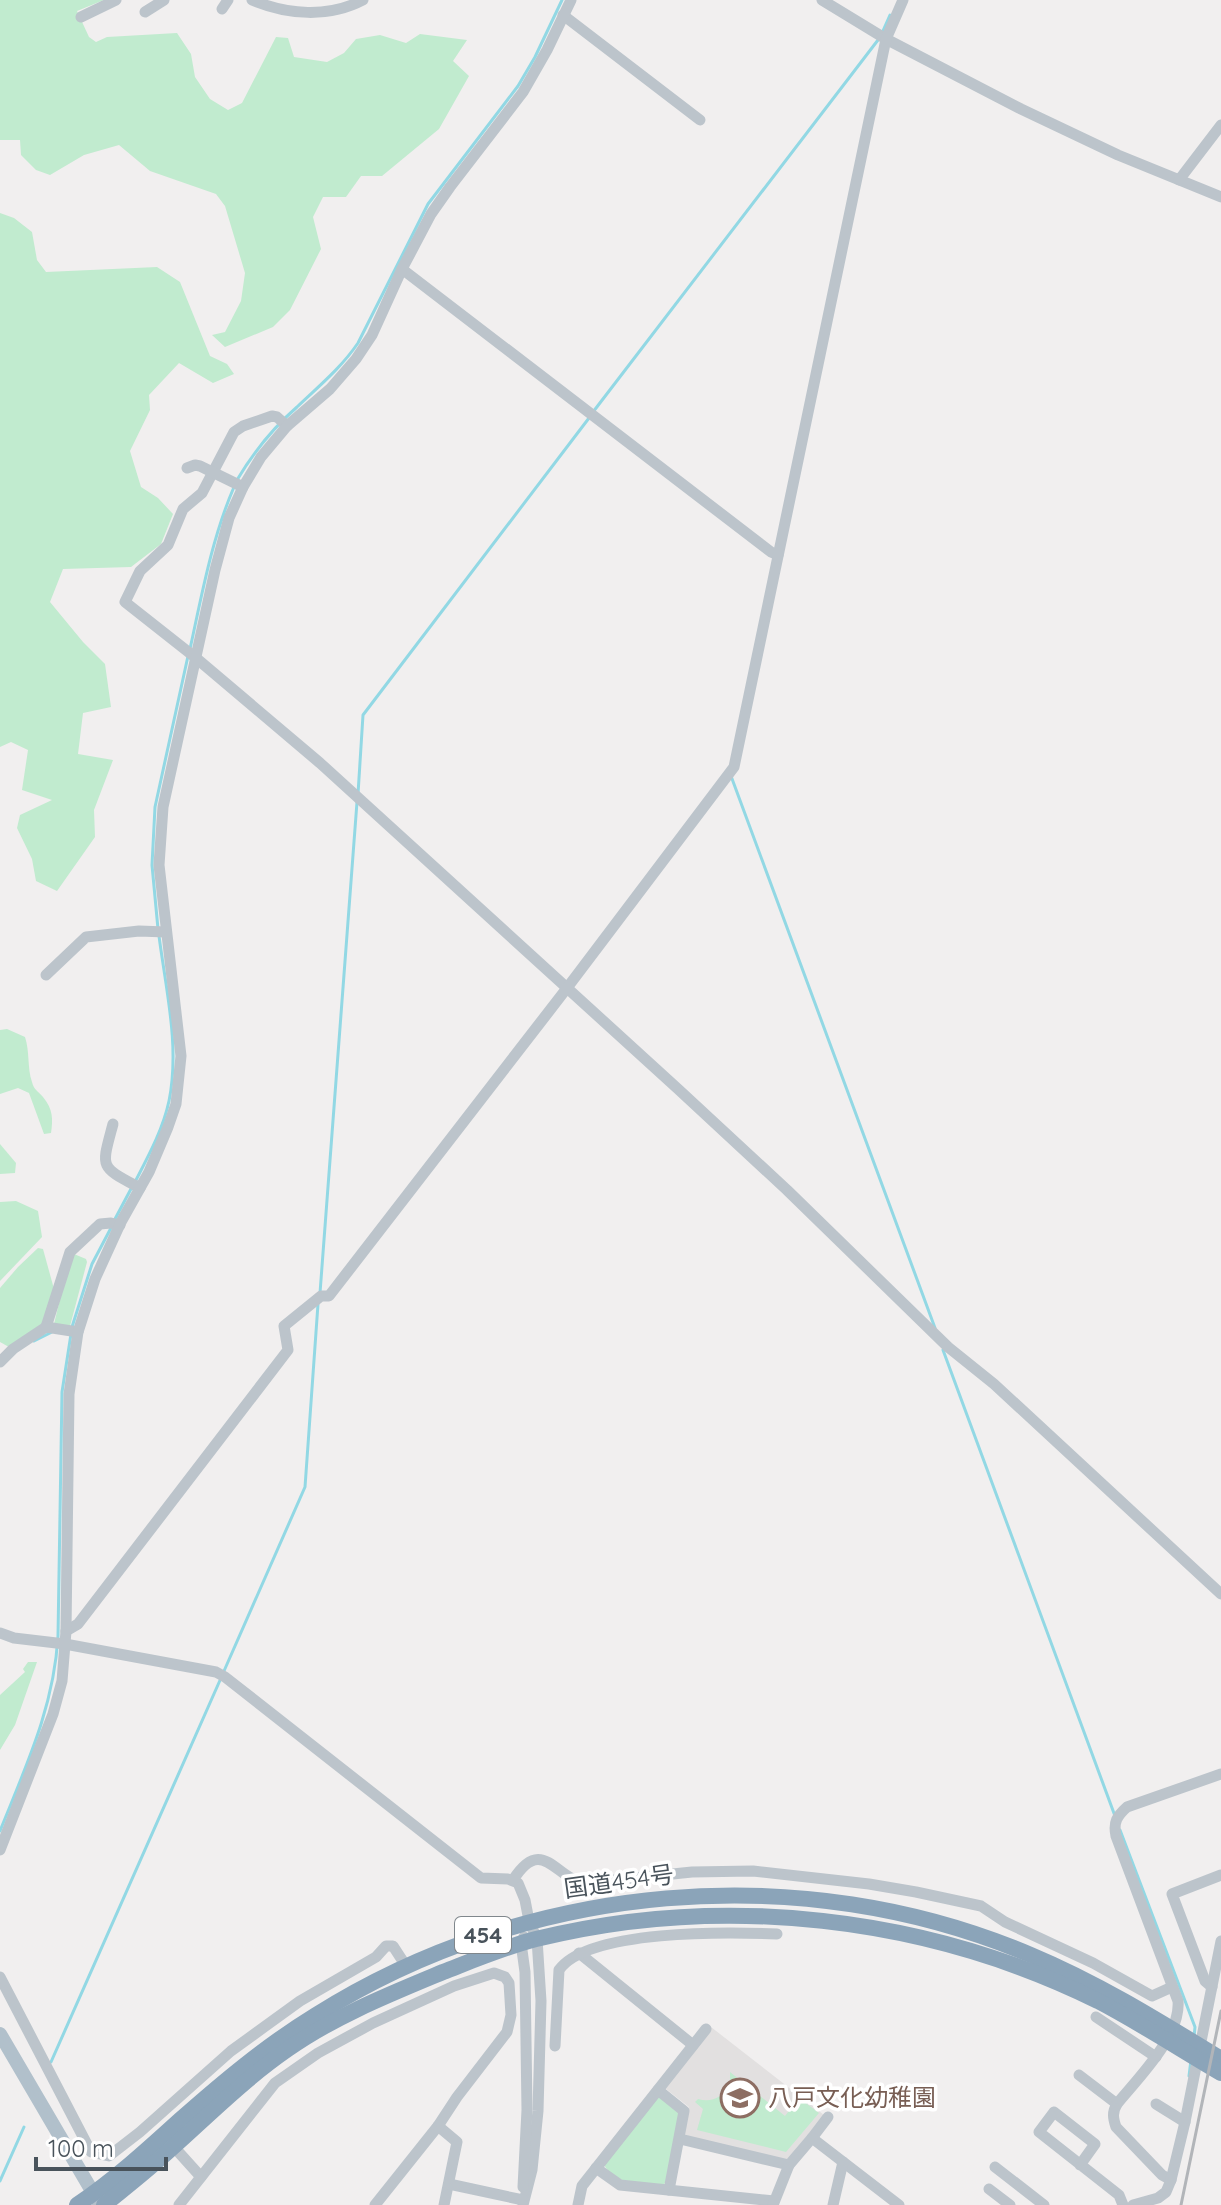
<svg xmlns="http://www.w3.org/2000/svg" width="1221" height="2205" font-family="Quicksand,'Noto Sans JP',sans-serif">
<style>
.education{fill:#e2e0e0}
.green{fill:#c1ebcf}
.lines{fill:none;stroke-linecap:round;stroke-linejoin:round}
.stream{stroke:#92d8e4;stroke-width:3}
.minor{stroke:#bcc4cb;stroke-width:11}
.major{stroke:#b1c0cb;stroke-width:14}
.highway{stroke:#8ba4b9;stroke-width:16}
.rail{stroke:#b2b5b9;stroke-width:3}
.labels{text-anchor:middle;stroke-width:7;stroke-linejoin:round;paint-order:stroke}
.shield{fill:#fff;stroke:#80878c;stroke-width:2}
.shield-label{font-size:22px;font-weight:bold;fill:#49535b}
.street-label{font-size:24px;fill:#49535b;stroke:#fff}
.education-label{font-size:24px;fill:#785e54;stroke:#fff;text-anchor:start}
</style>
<rect width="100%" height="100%" fill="#f1efef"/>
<!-- education -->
<polygon class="education" points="711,2027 824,2115 789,2158 784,2160 687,2137 684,2133 689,2107 666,2089 665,2085"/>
<!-- green -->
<g class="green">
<polygon points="0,0 104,0 77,11 89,37 96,42 107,37 177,33 191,54 195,77 210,99 228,110 242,103 276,37 288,38 294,57 327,62 344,53 356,39 380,35 406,43 420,34 467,40 453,61 469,76 439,129 382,176 361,176 346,197 323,197 313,217 321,249 290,310 273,327 225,347 212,335 225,332 241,301 245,273 225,206 216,194 150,171 119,145 84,155 50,175 36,170 21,155 20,140 0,140"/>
<polygon points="0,213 14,218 32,232 37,260 46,272 157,267 180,282 210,356 227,364 234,374 213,383 179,363 149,395 150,410 130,451 141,487 158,498 173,514 161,544 131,567 63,569 50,602 83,642 105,664 111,707 83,713 78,754 113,760 94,810 95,837 57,891 36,881 32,859 17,828 20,815 52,800 22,790 28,750 11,742 0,747"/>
<path d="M7,1029L25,1037C30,1052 27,1068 32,1082C34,1090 38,1091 43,1097C53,1109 53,1119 51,1133L44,1134L29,1093L18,1088L0,1094V1030Z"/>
<polygon points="0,1144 16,1163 15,1173 0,1174"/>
<polygon points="16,1201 38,1211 42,1237 0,1281 0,1202"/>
<polygon points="38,1248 43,1249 54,1289 43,1323 9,1347 0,1342 0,1288 18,1267"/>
<polygon points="74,1254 86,1259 87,1262 70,1326 54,1324 70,1258"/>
<polygon points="28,1662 37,1662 15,1725 0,1750 0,1695 25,1672 23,1669"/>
<path d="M730,2072L785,2116L799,2098L819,2113L786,2152L697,2130L703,2109L695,2102L698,2099C712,2103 722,2097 730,2086Z"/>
<path d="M658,2096L680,2113L666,2182L662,2186C640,2184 616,2185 604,2165Z"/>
</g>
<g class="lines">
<!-- stream -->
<g class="stream">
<polyline points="882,33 890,15"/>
<polyline points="593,412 878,40"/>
<path d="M237,480C253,453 273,428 297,407C319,386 341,368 358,343L428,204L518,86L535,57L562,0"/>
<path d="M190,649C202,594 212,538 234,487"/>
<polyline points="731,776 935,1328"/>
<polyline points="358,794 363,715 589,418"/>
<polyline points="158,929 152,865 155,807 188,656"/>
<path d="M136,1180C149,1155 163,1129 169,1101C180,1047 166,990 159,936"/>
<polyline points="115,1219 132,1187"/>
<polyline points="320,1293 357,802"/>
<polyline points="72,1327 92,1264 112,1226"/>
<polyline points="34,1341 52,1332"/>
<polyline points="943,1350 1115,1816"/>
<polyline points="224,1671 305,1487 318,1304"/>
<polyline points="1120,1830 1195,2027 1194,2037"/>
<path d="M0,1831C26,1766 54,1707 58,1636L62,1392L71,1334"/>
<polyline points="51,2062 221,1678"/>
<polyline points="1189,2076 1191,2060"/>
<polyline points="0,2181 24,2127"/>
</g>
<!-- minor -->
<g class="minor">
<path d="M252,0C287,15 329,18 363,0"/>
<polyline points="822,0 886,39 1021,109 1118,155 1221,197"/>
<polyline points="222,9 228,0"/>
<polyline points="145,12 164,0"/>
<polyline points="563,15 700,120"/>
<polyline points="81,17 116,0"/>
<polyline points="1179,180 1221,125"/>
<polyline points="402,269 771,552 778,555"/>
<polyline points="287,426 277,417 272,416 243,426 234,432 202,493 183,509 168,545 140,571 125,602 196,658 320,763 678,1089 787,1190 948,1347 994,1384 1221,1594"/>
<polyline points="187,468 195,465 200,466 243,487"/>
<polyline points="46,975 86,937 139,931 166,932"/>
<path d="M113,1124C101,1169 99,1166 140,1188"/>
<polyline points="46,1327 70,1252 100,1224 111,1223 120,1225"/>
<polyline points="0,1362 13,1349 46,1327 78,1332"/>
<polyline points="66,1631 78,1624 288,1350 284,1326 321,1296 329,1296 567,988 734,767 886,39 903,0"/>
<polyline points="0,1633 14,1638 65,1644 216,1672 225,1677 481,1878 508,1879 518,1883 525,1900 529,1921 537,1939 541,2001 538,2111 532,2170 523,2205"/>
<polyline points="0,1850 53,1714 62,1681 66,1631 69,1394 78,1332 95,1279 121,1222 149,1172 168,1127 176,1104 181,1056 159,865 163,807 215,570 229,518 243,487 261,457 287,426 330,389 356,359 372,335 402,269 431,214 450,187 523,92 547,50 571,0"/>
<path d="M513,1880C543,1833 556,1881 586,1883L692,1872L753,1871L869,1884L916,1892L981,1906L1005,1922L1093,1963L1152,1996L1172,1987"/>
<polyline points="579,1953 693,2045"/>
<polyline points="0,1977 91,2152 109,2156 140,2132 231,2051 300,2001 376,1957 386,1946 393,1946 406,1966"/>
<polyline points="1212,1987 1205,1981 1172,1894 1221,1875"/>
<polyline points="1096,2017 1156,2057"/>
<path d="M555,2046L559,1970C588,1929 729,1932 777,1934"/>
<polyline points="1079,2075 1117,2104"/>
<polyline points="658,2090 684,2111 669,2190"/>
<polyline points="1156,2104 1185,2122"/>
<polyline points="438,2126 457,2142 444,2205"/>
<polyline points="812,2138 828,2117"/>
<polyline points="680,2139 789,2165"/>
<polyline points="174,2147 201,2177"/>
<polyline points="1080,2165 1095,2144 1054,2112 1039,2132 1119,2195 1123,2205"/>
<polyline points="995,2167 1044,2205"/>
<polyline points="596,2168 620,2185 774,2201"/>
<path d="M1171,2180L1162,2175L1116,2127C1113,2118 1112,2112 1117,2104C1138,2078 1181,2036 1178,2001L1116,1836C1113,1822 1117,1816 1127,1807L1221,1774"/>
<polyline points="449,2184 523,2200"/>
<polyline points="523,2187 527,2110 525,1972 521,1943 524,1937"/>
<polyline points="989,2189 1010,2205"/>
<polyline points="179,2205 275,2083 318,2053 373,2023 454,1986 494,1973 505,1977 509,1983 511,2015 507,2032 457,2097 438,2126 375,2205"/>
<polyline points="578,2205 582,2186 706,2029"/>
<polyline points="773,2205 789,2165 812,2138 899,2205"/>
<polyline points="833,2205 843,2162"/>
<polyline points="1133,2205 1158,2198 1166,2192 1171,2180 1185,2122 1221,1941"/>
</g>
<!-- major -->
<polyline class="major" points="0,2034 99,2203"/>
<!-- highway -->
<g class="highway">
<path d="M77,2205C114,2180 147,2150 180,2120C223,2082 267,2045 316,2015C527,1882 801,1857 1031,1955C1098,1983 1159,2021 1221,2059"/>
<path d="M104,2205C121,2191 139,2177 156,2162C200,2124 240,2082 288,2049C335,2016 390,1994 443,1972C474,1960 505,1947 536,1939C723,1893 926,1916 1098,2001C1140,2023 1180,2049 1221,2073"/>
</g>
<!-- rail -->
<polyline class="rail" points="1181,2205 1221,2011"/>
</g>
<!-- icons -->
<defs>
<g id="school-ring" transform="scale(2)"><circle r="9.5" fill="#fff" stroke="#8d6e63" stroke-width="1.5"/><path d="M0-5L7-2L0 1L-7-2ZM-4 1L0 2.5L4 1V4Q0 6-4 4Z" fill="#8d6e63"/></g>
</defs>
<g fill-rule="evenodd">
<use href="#school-ring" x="740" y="2098"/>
</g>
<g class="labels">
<!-- shield labels -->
<rect class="shield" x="455" y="1917" width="56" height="36" rx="6"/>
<g class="shield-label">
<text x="483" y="1943">454</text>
</g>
<!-- street labels -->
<g class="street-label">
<text transform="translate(619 1882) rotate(-8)" y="8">国道454号</text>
</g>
<!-- education labels -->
<g class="education-label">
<text x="768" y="2106">八戸文化幼稚園</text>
</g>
</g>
<!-- scale -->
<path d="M36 2157v12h130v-12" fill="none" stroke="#49535b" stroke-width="4"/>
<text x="48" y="2157" font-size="24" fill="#49535b" stroke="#ffffff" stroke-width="6" paint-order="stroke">100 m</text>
</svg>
